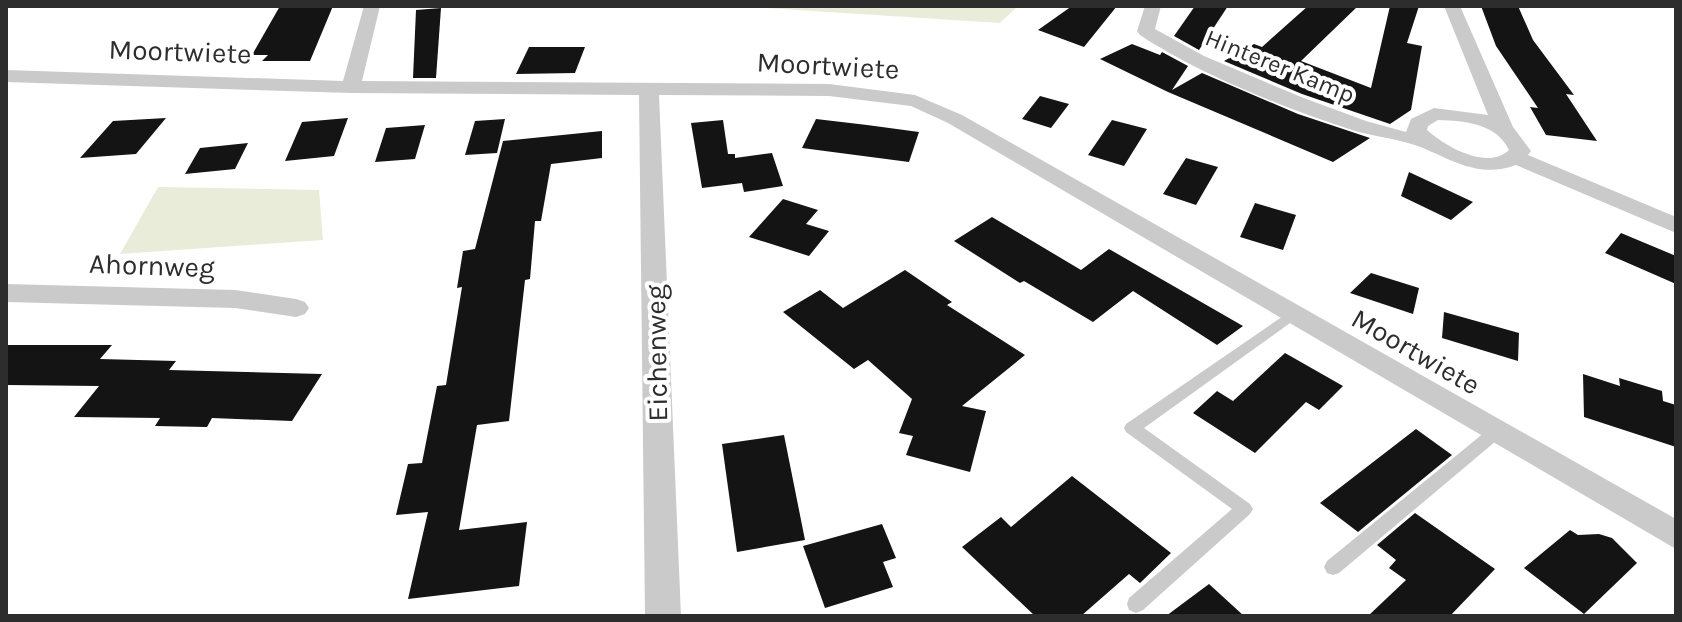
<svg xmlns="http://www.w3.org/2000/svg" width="1682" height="622" font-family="Karla,sans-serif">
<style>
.green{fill:#eaecda}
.building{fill:#141414}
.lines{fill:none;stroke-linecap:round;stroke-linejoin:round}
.service{fill:#cacaca;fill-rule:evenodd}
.minor{fill:#cacaca;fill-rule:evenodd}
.labels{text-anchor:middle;stroke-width:8;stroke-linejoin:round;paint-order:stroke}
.far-street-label{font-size:24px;fill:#2d2d2d;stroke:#fff}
.street-label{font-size:28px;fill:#2d2d2d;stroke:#fff}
</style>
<rect width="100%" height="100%" fill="#fff"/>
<!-- green -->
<g class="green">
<polygon points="736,6 1018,6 1000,23"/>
<polygon points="158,187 319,190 323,240 120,254"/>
</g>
<!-- building -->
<g class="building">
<polygon points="280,6 333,6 310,61 262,61 268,55 252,55"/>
<polygon points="1072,6 1117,6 1084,47 1038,30"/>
<polygon points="1195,6 1228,6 1199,50 1174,36"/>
<polygon points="1308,6 1358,6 1301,61 1371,88 1390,6 1419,6 1407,43 1422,46 1411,110 1390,124 1302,94 1224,61 1254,44 1262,47"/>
<polygon points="1481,6 1518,6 1533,40 1574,95 1566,94 1597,141 1546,135 1530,107 1538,108 1496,46"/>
<polygon points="441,8 436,78 413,78 416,10"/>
<polygon points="1132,44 1160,55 1162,52 1188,66 1172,90 1202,73 1298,114 1370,138 1333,162 1168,92 1100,59"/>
<polygon points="529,47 585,47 575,73 516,74"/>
<polygon points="1040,96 1069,104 1051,128 1022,119"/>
<polygon points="166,118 136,154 80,158 113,121"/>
<polygon points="348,118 334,156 285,161 302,122"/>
<polygon points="505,119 497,153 465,155 475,121"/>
<polygon points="816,119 867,125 919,132 909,162 802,148"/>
<polygon points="723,120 728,154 735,154 735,158 772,153 783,186 744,192 742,183 702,188 691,123"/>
<polygon points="1112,120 1147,129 1124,166 1088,155"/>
<polygon points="425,125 415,159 375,162 386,128"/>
<polygon points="602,131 602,158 551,164 541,221 535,221 530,279 525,280 509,421 477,425 459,530 527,522 519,586 408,599 428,512 396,515 408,464 422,463 437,386 446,385 462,287 457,288 463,251 475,249 503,141"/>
<polygon points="248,143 235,169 185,174 200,148"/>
<polygon points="1186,158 1218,167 1196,205 1163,194"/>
<polygon points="1409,172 1473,202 1451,220 1401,196"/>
<polygon points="783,199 818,210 806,224 829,231 809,256 749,237"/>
<polygon points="1255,203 1296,215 1283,250 1240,237"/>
<polygon points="992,217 1081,270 1109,249 1243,326 1217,345 1133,291 1093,322 1024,281 1020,283 954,241"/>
<polygon points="1621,233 1676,256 1676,284 1605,253"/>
<polygon points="905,270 952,302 947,305 1025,355 962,406 986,411 970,472 906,455 913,436 899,433 912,399 868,360 854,369 783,312 820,290 843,308"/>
<polygon points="1371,273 1419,288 1413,314 1350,293"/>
<polygon points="1444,312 1519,333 1518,361 1442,338"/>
<polygon points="6,345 112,345 100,359 176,361 169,370 322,374 292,421 212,418 207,427 155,426 160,418 74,417 99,386 6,385"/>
<polygon points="1285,353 1343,386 1319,410 1306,402 1255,453 1193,413 1217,391 1233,401"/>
<polygon points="1583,374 1620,386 1619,378 1662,391 1663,401 1676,405 1676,447 1584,417"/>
<polygon points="1416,429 1452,455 1358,532 1320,503"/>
<polygon points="784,435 805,540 737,552 722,444"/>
<polygon points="1072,476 1171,553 1140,583 1129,574 1081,616 1035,616 962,547 1001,517 1011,527"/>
<polygon points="1415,513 1495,569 1450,616 1368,616 1406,580 1389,568 1396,560 1377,545"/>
<polygon points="882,524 896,558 883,562 893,587 825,608 803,546"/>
<polygon points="1570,530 1578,535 1599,534 1612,538 1637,563 1584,614 1524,568"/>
<polygon points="1209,584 1244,616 1166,616"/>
</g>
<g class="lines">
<!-- service -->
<g class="service">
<polygon points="1292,310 1297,312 1299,315 1297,318 1144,428 1250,504 1253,509 1250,514 1143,610 1136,613 1129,610 1127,604 1129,598 1232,509 1126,432 1124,428 1126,424"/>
<polygon points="1496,426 1502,428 1504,432 1502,436 1339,573 1333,575 1327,573 1324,567 1327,561 1490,428"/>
</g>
<!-- minor -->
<g class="minor">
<polygon points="364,6 380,6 362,81 829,84 915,95 962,115 1676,519 1676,549 948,123 911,106 829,96 659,95 681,616 645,616 639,95 351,93 6,82 6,70 343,81"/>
<path d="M1145,6H1161L1155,29L1204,56L1301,97L1366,121L1406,132L1411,119L1434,108L1488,115L1444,6H1460L1513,127L1531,151L1528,155L1676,217V233L1516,165C1480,178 1456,162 1423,148C1402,139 1375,137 1352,130C1286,109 1197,73 1140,35L1137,31ZM1438,120C1465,121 1496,123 1509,150C1487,171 1445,146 1427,130L1428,126Z"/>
<polygon points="6,284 235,290 296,299 305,302 309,308 305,314 296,317 235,308 6,302"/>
</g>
</g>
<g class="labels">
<!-- far-street labels -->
<g class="far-street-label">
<text transform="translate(1280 66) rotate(22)" y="8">Hinterer Kamp</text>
</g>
<!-- street labels -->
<g class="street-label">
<text transform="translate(180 51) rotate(2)" y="10">Moortwiete</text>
<text transform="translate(828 65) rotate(3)" y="10">Moortwiete</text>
<text transform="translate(152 265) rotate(2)" y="10">Ahornweg</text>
<text transform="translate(1416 351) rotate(30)" y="10">Moortwiete</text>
<text transform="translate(656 353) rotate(-91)" y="10">Eichenweg</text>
</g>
</g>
<!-- border -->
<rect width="1682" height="622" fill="none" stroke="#2d2d2d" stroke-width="16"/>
</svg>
